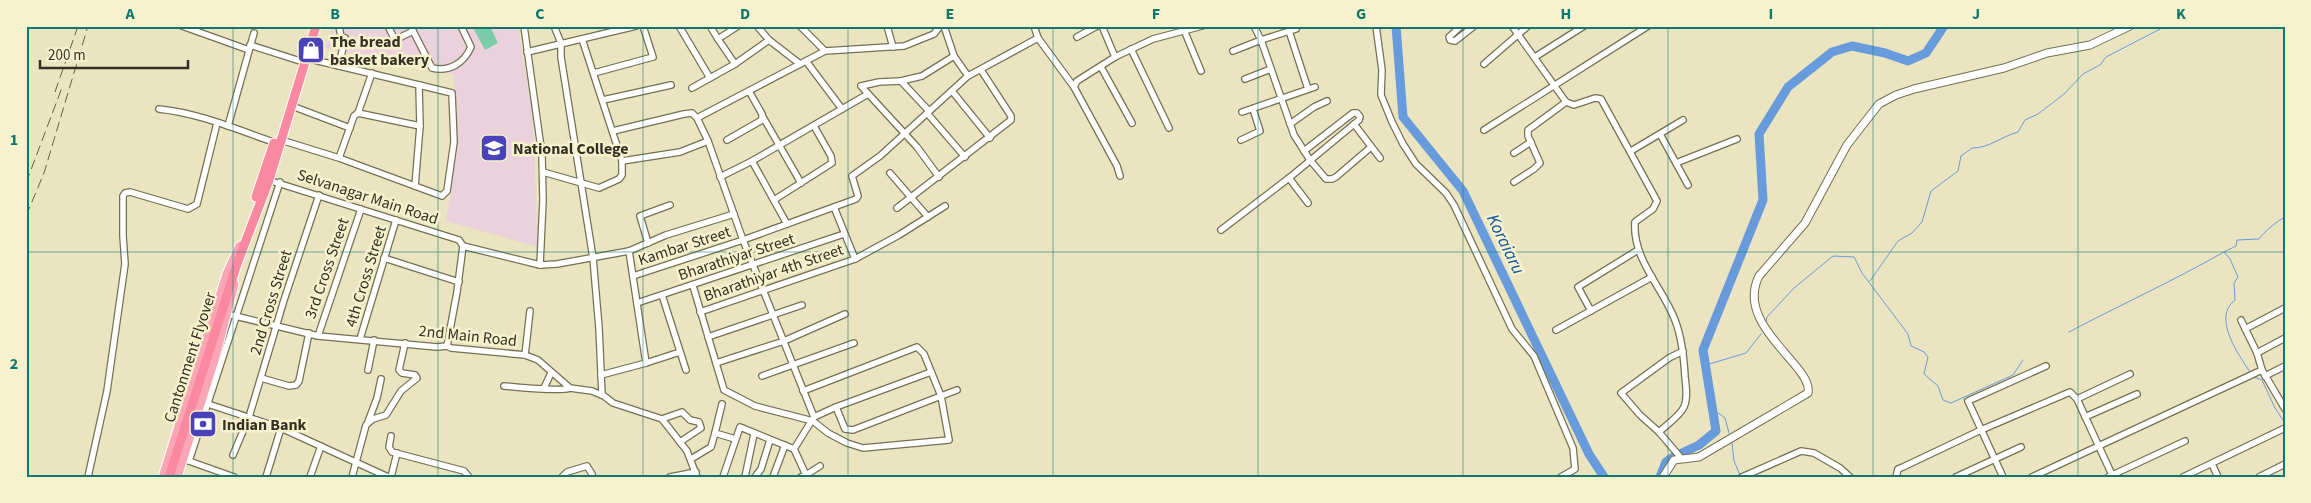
<svg xmlns="http://www.w3.org/2000/svg" width="2311" height="503" font-family="'Source Sans 3',sans-serif">
<style>
.education{fill:#ead1db}
.green{fill:#7dcca9}
.lines{fill:none;stroke-linecap:round;stroke-linejoin:round}
.stream{stroke:#689bdb;stroke-width:1}
.river{stroke:#689bdb;stroke-width:9}
.minor-casing{stroke:#757051;stroke-width:8}
.tertiary-casing{stroke:#757051;stroke-width:9}
.primary-casing{stroke:#fff;stroke-width:11}
.trunk-casing{stroke:#fff;stroke-width:11}
.minor{stroke:#fff;stroke-width:5.5}
.tertiary{stroke:#fff;stroke-width:7}
.primary{stroke:#fba6b6;stroke-width:9}
.trunk{stroke:#fa889e;stroke-width:9}
.rail{stroke:#625e4c;stroke-width:1;stroke-dasharray:10 5;stroke-linecap:butt}
.grid{fill:none;stroke:#0f766e;stroke-width:1;stroke-opacity:0.55}
.labels{text-anchor:middle;stroke-width:5;stroke-linejoin:round;paint-order:stroke}
.poi-label{font-size:16px;font-weight:bold;fill:#343124;stroke:#f7f2ce;text-anchor:start}
.street-label{font-size:16px;fill:#343124;stroke:#f7f2ce}
.water-label{font-size:18px;font-style:italic;fill:#0d56a2;stroke:#f7f2ce}
.neatline{fill:none;stroke:#0f766e;stroke-width:2}
.grid-label{font-size:16px;text-anchor:middle;font-weight:bold;fill:#0f766e}
</style>
<rect width="100%" height="100%" fill="#eae4c1"/>
<!-- education -->
<polygon class="education" points="333,26 518,26 533,118 538,247 446,221 453,178 457,107 453,74 325,48"/>
<!-- green -->
<polygon class="green" points="476,26 490,26 498,43 485,50 473,28"/>
<g class="lines">
<!-- stream -->
<g class="stream">
<polyline points="2274,26 2285,29"/>
<path d="M1870,281L1898,241L1912,233L1922,222L1931,191L1958,171L1961,156L1972,148C1990,148 2000,137 2018,132L2025,120L2038,114L2064,94L2083,74L2100,65L2106,57L2166,26"/>
<polyline points="1766,322 1767,317 1794,288 1833,256 1854,257 1862,273 1908,334 1911,346 1924,352 1928,357 1924,374 1938,386 1943,400 1951,403 2013,375 2023,360"/>
<path d="M2069,332C2120,305 2173,281 2224,252"/>
<polyline points="1706,365 1746,353 1761,334"/>
<path d="M2250,372C2238,354 2212,317 2235,300L2234,283L2238,277L2230,259L2224,252L2236,246L2237,240L2259,239C2264,232 2277,221 2285,217"/>
<polyline points="2254,377 2262,380"/>
<polyline points="2270,377 2280,372"/>
<polyline points="2262,380 2275,408 2285,423"/>
<polyline points="1964,399 1970,411"/>
<polyline points="1714,410 1725,418 1729,433"/>
<polyline points="1732,443 1734,461 1740,475"/>
</g>
<!-- river -->
<g class="river">
<polyline points="1396,26 1403,117 1463,191 1589,454 1604,477"/>
<polyline points="1682,453 1699,445 1716,431 1703,350 1763,200 1759,134 1788,87 1832,52 1852,46 1885,53 1908,61 1926,53 1944,26"/>
<polyline points="1660,477 1666,462 1675,456"/>
</g>
<!-- minor casing -->
<g class="minor-casing">
<g id="minor">
<polyline points="182,26 249,50"/>
<polyline points="339,26 341,37 345,38 339,66"/>
<polyline points="388,26 395,40 413,31 411,26"/>
<polyline points="524,26 542,155 543,200 540,265"/>
<polyline points="554,26 561,43 561,57 593,258 599,328 602,395"/>
<polyline points="679,26 710,78"/>
<polyline points="710,26 718,39 738,26"/>
<polyline points="757,26 769,40 800,64"/>
<polyline points="800,26 825,51"/>
<polyline points="887,26 893,47"/>
<polyline points="944,26 954,56"/>
<polyline points="1102,26 1115,57 1153,39 1202,26"/>
<polyline points="1254,26 1261,40 1296,29"/>
<polyline points="1376,26 1382,70 1381,95 1392,122 1403,144 1416,164 1446,193 1454,205 1512,329 1534,356 1573,448 1575,469 1561,477"/>
<polyline points="1461,26 1449,37 1450,40 1455,41 1474,26"/>
<path d="M1512,26L1566,102L1574,105L1595,98L1601,99L1657,201L1653,209L1635,222C1632,259 1663,288 1675,320C1682,338 1684,358 1685,377C1686,386 1688,398 1684,407C1679,417 1667,424 1659,432L1681,458"/>
<polyline points="1184,30 1201,71"/>
<path d="M413,31L432,68C450,72 464,63 471,47L461,26"/>
<polyline points="1289,31 1308,89"/>
<polyline points="1077,37 1097,26"/>
<polyline points="1038,38 1074,87"/>
<polyline points="582,39 622,161"/>
<polyline points="718,39 735,64"/>
<polyline points="250,45 300,61"/>
<polyline points="1131,49 1169,128"/>
<polyline points="1233,51 1261,40 1294,135 1310,160 1326,179 1332,179 1336,177 1371,147"/>
<polyline points="527,52 636,26"/>
<polyline points="1115,57 1077,81 1074,87 1117,166 1120,176"/>
<polyline points="1535,57 1584,26"/>
<polyline points="306,58 419,85"/>
<polyline points="806,61 842,109"/>
<polyline points="1484,64 1528,26"/>
<polyline points="1101,67 1132,123"/>
<polyline points="594,73 653,57 643,26"/>
<polyline points="1245,79 1271,69"/>
<polyline points="901,81 879,82 861,86 917,147 939,177"/>
<polyline points="692,88 735,64 769,40"/>
<polyline points="952,91 990,138"/>
<polyline points="603,100 671,85"/>
<polyline points="292,106 350,128"/>
<path d="M159,109C199,113 238,130 276,143"/>
<polyline points="929,111 901,81 922,76 954,56 968,76"/>
<polyline points="1242,112 1315,87"/>
<polyline points="358,113 372,73"/>
<polyline points="927,113 965,157"/>
<polyline points="763,117 801,183"/>
<polyline points="1290,124 1314,107 1327,101"/>
<polyline points="1354,124 1380,158"/>
<polyline points="228,126 254,33"/>
<polyline points="1484,130 1648,26"/>
<polyline points="613,131 684,114 692,113 697,118"/>
<polyline points="1660,134 1688,185"/>
<polyline points="281,140 339,158 442,196 447,191 454,142 452,93 419,85 420,126 358,113 354,116 339,158"/>
<polyline points="727,140 762,120 762,114 749,91"/>
<polyline points="1241,140 1260,131 1253,109"/>
<polyline points="1631,151 1683,120"/>
<polyline points="1514,153 1531,142"/>
<polyline points="752,161 787,224"/>
<polyline points="1676,163 1737,139"/>
<polyline points="543,172 599,188 619,179 622,175 622,161 680,152 708,141"/>
<polyline points="890,173 928,217"/>
<polyline points="720,177 752,161 868,94"/>
<polyline points="1289,178 1308,203"/>
<polyline points="268,180 459,240 463,246"/>
<polyline points="1514,182 1534,169 1540,163 1528,136 1528,130 1566,102"/>
<polyline points="415,186 420,126"/>
<polyline points="774,200 832,163 831,156 814,126"/>
<polyline points="834,207 855,259"/>
<polyline points="897,208 1011,120 1011,116 981,70"/>
<polyline points="1221,230 1289,178 1359,120 1360,117 1357,113 1353,113 1304,151"/>
<polyline points="648,243 640,216 670,205"/>
<polyline points="463,246 540,265 557,264 629,251 666,235 734,214"/>
<polyline points="384,258 459,282"/>
<polyline points="633,276 743,240 856,199 858,196 852,176 880,156 968,76 1038,38 1034,26"/>
<polyline points="693,286 724,390 755,406 813,421 828,433 847,443 863,448 949,440 941,396 957,390"/>
<polyline points="662,295 686,370"/>
<polyline points="637,303 844,234"/>
<polyline points="1591,311 1578,287 1638,250"/>
<polyline points="700,312 855,259 899,235 945,206"/>
<polyline points="227,314 318,336 437,347 447,346 451,348 525,355 538,360 570,388 592,391 604,396 613,403 662,419 687,451 697,477"/>
<polyline points="2241,320 2257,353 2262,370 2285,409"/>
<polyline points="2245,329 2285,308"/>
<polyline points="1556,330 1652,277"/>
<polyline points="318,336 361,209"/>
<polyline points="708,337 802,305"/>
<polyline points="360,339 396,220"/>
<polyline points="447,346 457,292 463,246"/>
<polyline points="2257,353 2285,338"/>
<polyline points="525,355 530,311"/>
<polyline points="646,363 680,352"/>
<polyline points="716,363 784,341 845,314"/>
<polyline points="368,370 374,340"/>
<polyline points="601,375 646,363 629,251"/>
<polyline points="762,376 854,343"/>
<polyline points="2265,376 2285,366"/>
<polyline points="261,378 289,386 296,385 299,381 309,333"/>
<path d="M504,386C517,387 561,392 570,388"/>
<polyline points="544,388 551,373"/>
<polyline points="803,391 917,347 924,354 941,396 853,430 845,429 836,407 814,417"/>
<polyline points="2077,399 2130,374"/>
<polyline points="208,404 281,428 388,477"/>
<polyline points="722,404 715,433 735,439"/>
<polyline points="836,407 931,372"/>
<polyline points="2085,417 2137,394"/>
<polyline points="662,419 682,412 690,420 699,422 701,428 680,442"/>
<polyline points="368,422 377,398 381,379"/>
<polyline points="1659,432 1640,415 1621,393 1669,358 1683,351"/>
<polyline points="391,436 389,447 392,452 464,471 469,477"/>
<polyline points="233,455 249,417 284,300 319,195"/>
<polyline points="691,459 711,447 715,433"/>
<polyline points="186,460 234,477"/>
<polyline points="189,461 280,182"/>
<polyline points="2212,464 2218,477"/>
<polyline points="88,477 107,391 125,264 123,236 123,196 125,193 130,192 188,209 197,204 217,123"/>
<polyline points="266,477 281,428"/>
<polyline points="310,477 321,446"/>
<polyline points="352,477 366,425 373,419 386,415 401,391 417,378 415,375 402,373 399,370 405,343"/>
<polyline points="391,477 397,453"/>
<polyline points="562,477 567,472 587,466 592,474"/>
<polyline points="670,477 696,472"/>
<polyline points="723,477 740,427 794,449"/>
<polyline points="745,477 754,434"/>
<polyline points="755,477 761,469 770,440"/>
<polyline points="773,477 785,445"/>
<polyline points="801,477 806,475 794,449 814,417 743,240 708,141 697,118 825,51 904,46 934,34 940,26"/>
<polyline points="807,477 806,475 820,466"/>
<polyline points="1742,477 1801,451 1814,453 1840,468 1850,477"/>
<polyline points="1896,477 1898,469 1903,467 1981,430 2070,392 2077,399 2113,477"/>
<polyline points="1956,477 2021,447"/>
<polyline points="2003,477 1968,401 2046,366"/>
<polyline points="2032,477 2262,370"/>
<polyline points="2108,477 2185,441"/>
<polyline points="2183,477 2285,428"/>
<polyline points="2259,477 2285,464"/>
</g>
</g>
<!-- tertiary casing -->
<g class="tertiary-casing">
<path id="tertiary" d="M1663,477L1674,460L1699,457L1808,393C1814,366 1734,326 1759,276L1805,223L1847,145L1879,104L1896,95L1914,89L2004,68L2047,53L2090,45L2130,26"/>
</g>
<!-- primary casing -->
<g class="primary-casing">
<g id="primary">
<polyline points="163,477 227,274 240,246"/>
<polyline points="177,477 215,357 234,284"/>
</g>
</g>
<!-- trunk casing -->
<g class="trunk-casing">
<g id="trunk">
<polyline points="256,197 274,143"/>
<polyline points="169,477 237,264 269,180 316,26"/>
</g>
</g>
<!-- minor -->
<use href="#minor" class="minor"/>
<!-- tertiary -->
<use href="#tertiary" class="tertiary"/>
<!-- primary -->
<use href="#primary" class="primary"/>
<!-- trunk -->
<use href="#trunk" class="trunk"/>
<!-- rail -->
<g class="rail">
<polyline points="55,92 78,26"/>
<polyline points="26,183 63,85"/>
<polyline points="26,216 44,173 88,26"/>
</g>
</g>
<!-- grid -->
<path class="grid" d="M233,26V477M438,26V477M643,26V477M848,26V477M1053,26V477M1258,26V477M1463,26V477M1668,26V477M1873,26V477M2078,26V477M26,252H2285"/>
<!-- icons -->
<defs>
<g id="shop-square" transform="scale(1.4375)"><rect x="-9" y="-9" width="18" height="18" rx="4" fill="#4a42b9" stroke="#f7f2ce"/><path d="M-5-2.5h2.3a2.7 3.5 0 0 1 5.4 0H5L5.5 6h-11ZM-1.5-2.5h3a1.5 2.3 0 0 0-3 0Z" fill="#fff"/></g>
<g id="university-square" transform="scale(1.4375)"><rect x="-9" y="-9" width="18" height="18" rx="4" fill="#4a42b9" stroke="#f7f2ce"/><path d="M0-5L7-2L0 1L-7-2ZM-4 1L0 2.5L4 1V4Q0 6-4 4Z" fill="#fff"/></g>
<g id="bank-square" transform="scale(1.4375)"><rect x="-9" y="-9" width="18" height="18" rx="4" fill="#4a42b9" stroke="#f7f2ce"/><path d="M-6-4H6V4H-6ZM0-2.3a2.3 2.3 0 1 0 0 4.6a2.3 2.3 0 1 0 0-4.6Z" fill="#fff"/></g>
</defs>
<g fill-rule="evenodd">
<use href="#shop-square" x="311" y="50"/>
<use href="#university-square" x="494" y="148"/>
<use href="#bank-square" x="203" y="424"/>
</g>
<g class="labels">
<!-- poi labels -->
<g class="poi-label">
<text x="330" y="47">The bread<tspan x="330" dy="18">basket bakery</tspan></text>
<text x="513" y="154">National College</text>
<text x="222" y="430">Indian Bank</text>
</g>
<!-- street labels -->
<g class="street-label">
<text transform="translate(368 196) rotate(18)" y="6">Selvanagar Main Road</text>
<text transform="translate(684 245) rotate(-18)" y="6">Kambar Street</text>
<text transform="translate(736 256) rotate(-18)" y="6">Bharathiyar Street</text>
<text transform="translate(326 268) rotate(-71)" y="6">3rd Cross Street</text>
<text transform="translate(773 272) rotate(-19)" y="6">Bharathiyar 4th Street</text>
<text transform="translate(365 276) rotate(-73)" y="6">4th Cross Street</text>
<text transform="translate(270 302) rotate(-73)" y="6">2nd Cross Street</text>
<text transform="translate(468 335) rotate(6)" y="6">2nd Main Road</text>
<text transform="translate(189 357) rotate(-72)" y="6">Cantonment Flyover</text>
</g>
<!-- water labels -->
<g class="water-label">
<text transform="translate(1506 244) rotate(64)" y="6">Koraiaru</text>
</g>
</g>
<!-- border -->
<rect width="2311" height="503" fill="none" stroke="#f7f2ce" stroke-width="55"/>
<!-- scale -->
<path d="M40 60v8h148v-8" fill="none" stroke="#343124" stroke-width="2.5"/>
<text x="48" y="60" font-size="15" fill="#343124" stroke="#f7f2ce" stroke-width="4" paint-order="stroke">200 m</text>
<rect x="28" y="28" width="2256" height="448" class="neatline"/>
<g class="grid-label">
<text x="130" y="19">A</text>
<text x="335" y="19">B</text>
<text x="540" y="19">C</text>
<text x="745" y="19">D</text>
<text x="950" y="19">E</text>
<text x="1156" y="19">F</text>
<text x="1361" y="19">G</text>
<text x="1566" y="19">H</text>
<text x="1771" y="19">I</text>
<text x="1976" y="19">J</text>
<text x="2181" y="19">K</text>
<text x="14" y="145">1</text>
<text x="14" y="369">2</text>
</g>
</svg>
